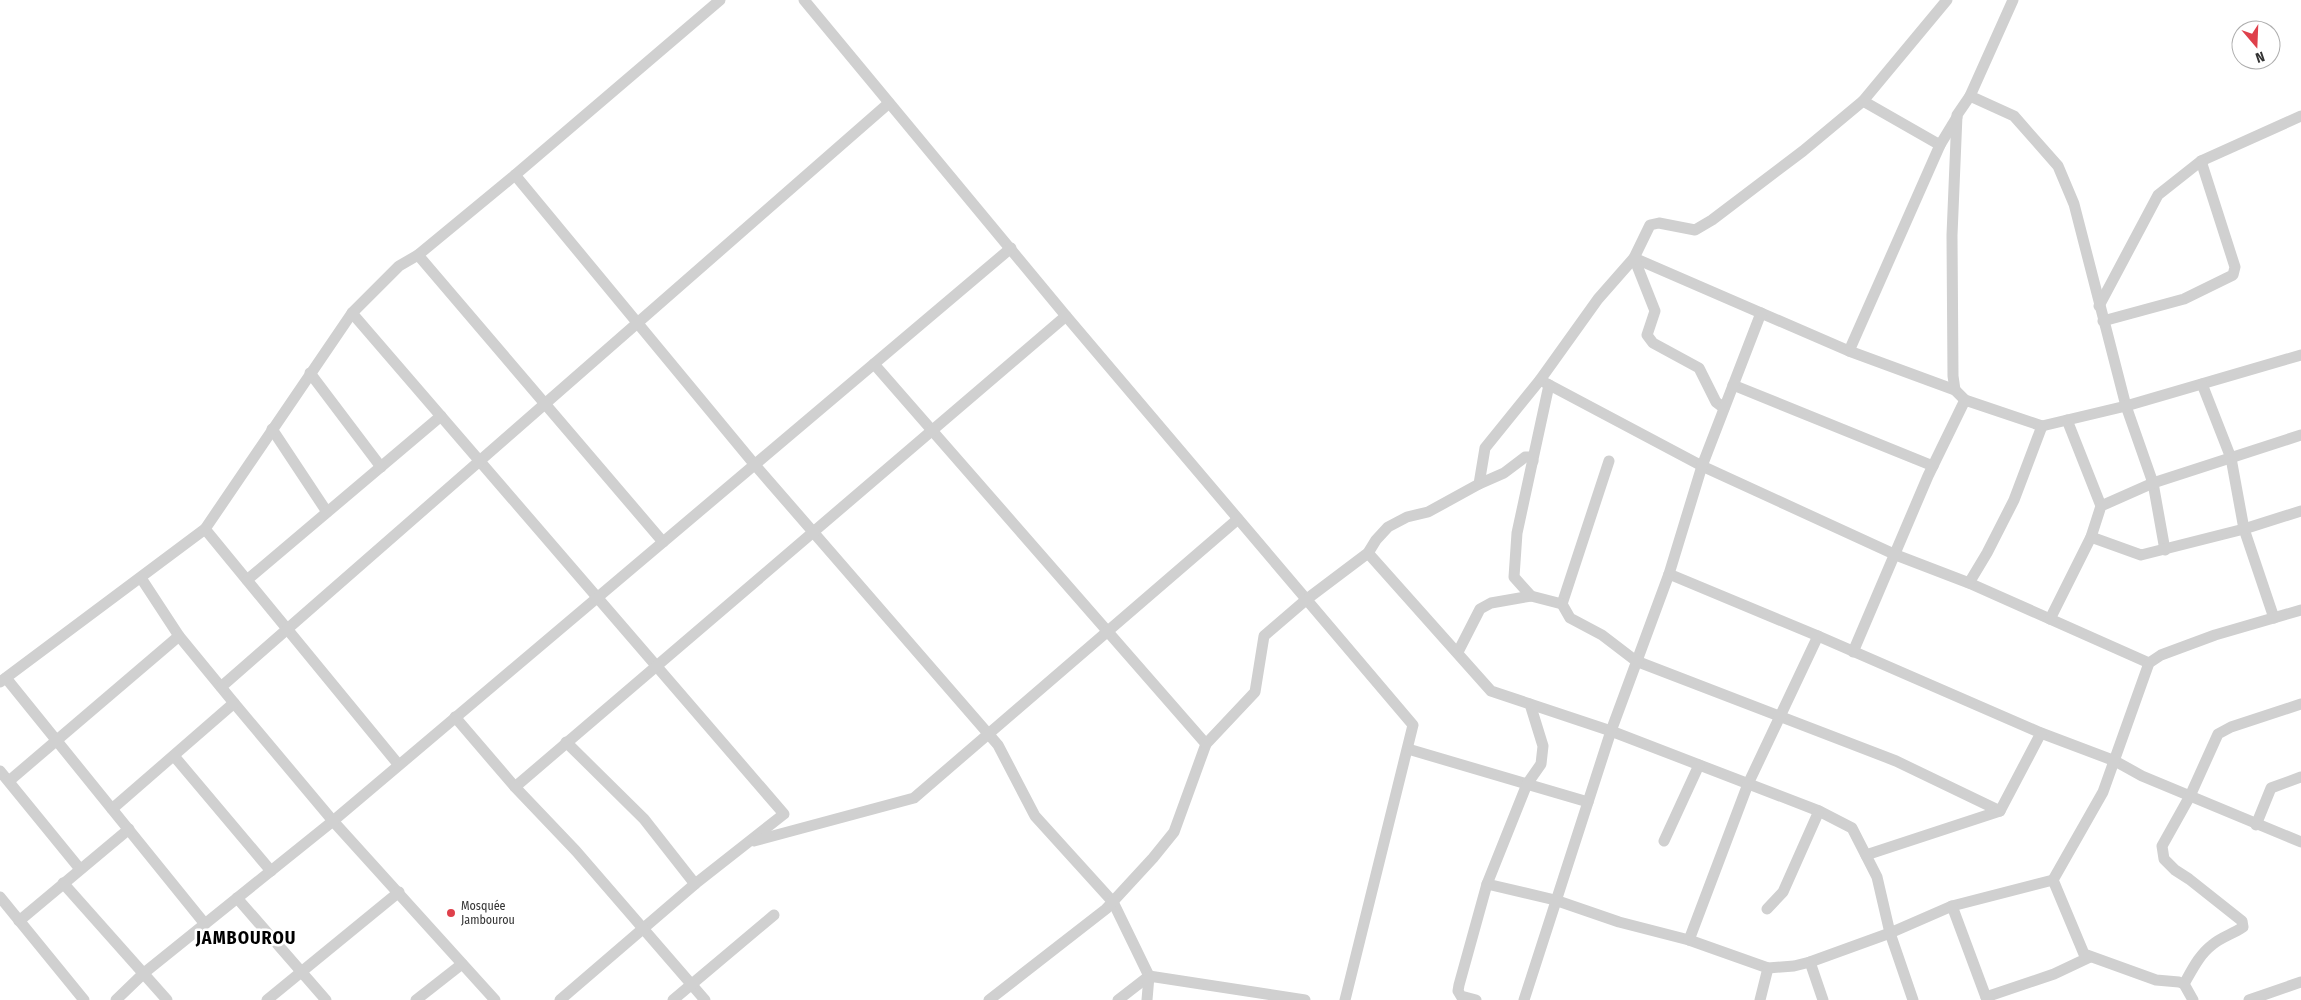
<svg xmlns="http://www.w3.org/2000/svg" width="2301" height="1000" font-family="'Fira Sans Condensed',sans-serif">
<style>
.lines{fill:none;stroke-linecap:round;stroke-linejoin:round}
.minor{stroke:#d0d0d0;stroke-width:11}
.poi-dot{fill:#df404b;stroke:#fff;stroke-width:2}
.labels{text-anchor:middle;stroke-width:5;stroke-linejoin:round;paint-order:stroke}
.poi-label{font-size:12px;fill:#333;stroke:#fff;text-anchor:start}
.district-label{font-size:18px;font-weight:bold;letter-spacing:1px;fill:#000;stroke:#fff}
</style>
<rect width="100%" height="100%" fill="#fff"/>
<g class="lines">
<!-- minor -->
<g class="minor">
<polyline points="804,0 1066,316 1413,725 1345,1000"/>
<polyline points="2013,0 1970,96 2014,116 2058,166 2074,204 2126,406 2153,483 2165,550"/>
<polyline points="1863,101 1940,145"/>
<polyline points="515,175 755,465 998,745 1035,816 1113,902 1149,976 1118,1000"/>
<polyline points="418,255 663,542"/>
<polyline points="1634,258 1849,351 1955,390 1965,400 2042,426 2126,406 2301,355"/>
<polyline points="1634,258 1655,311 1647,335 1653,343 1699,368 1716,402 1724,408"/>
<polyline points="2099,306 2158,195 2201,161 2301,116"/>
<polyline points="352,313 784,814 695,884 560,1000"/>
<polyline points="2103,321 2184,299 2233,275 2235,267 2201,161"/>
<polyline points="1849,351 1940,145 1957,117"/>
<polyline points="874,364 1206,744 1174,832 1153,858 1106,909 989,1000"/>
<polyline points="310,373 381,467"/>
<polyline points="1540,380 1702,466 1896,555 1969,583 2149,663"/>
<polyline points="2202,384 2231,458 2244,529 2274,618"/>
<polyline points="1733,385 1933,466"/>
<polyline points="1955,390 1953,376 1952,235 1957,115 1970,96"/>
<polyline points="2067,420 2101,506"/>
<polyline points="272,429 327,512"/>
<polyline points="1479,484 1504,473 1525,457 1531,457 1533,461"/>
<polyline points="205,529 398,764"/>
<polyline points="2091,537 2141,555 2244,529 2301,511"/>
<polyline points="1368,553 1491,691 1611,731 1819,811 1852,828 1877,877 1890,933 1913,1000"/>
<polyline points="1669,574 1818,636 2041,733 2115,761 2142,776 2301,842"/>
<polyline points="141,578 179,636 234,703 333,821 495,1000"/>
<polyline points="247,580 441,416"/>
<polyline points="1969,583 1987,553 2014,500 2042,426"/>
<polyline points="1531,596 1514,577 1517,533 1549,385"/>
<polyline points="1562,604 1609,461"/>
<polyline points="2050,619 2091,537 2101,506 2153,483 2301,435"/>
<polyline points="1458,652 1480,609 1491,603 1531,596 1562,604 1570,618 1602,635 1636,661 1896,761 2000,811"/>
<polyline points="1853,652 1928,476 1965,400"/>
<polyline points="6,678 205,924"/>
<polyline points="0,682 205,529 352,313 399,266 418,255 515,175 720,0"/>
<polyline points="221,687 889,103"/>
<polyline points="455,717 515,787 576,851 705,1000"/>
<polyline points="566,742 644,819 695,884"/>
<polyline points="1206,744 1255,692 1264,636 1307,599 1368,553 1376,540 1388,527 1407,517 1428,512 1479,484 1485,448 1540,380 1598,299 1634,258 1650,225 1659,223 1695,230 1712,220 1803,151 1863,101 1947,0"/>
<polyline points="1408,749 1588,802"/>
<polyline points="174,756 271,871"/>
<polyline points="0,771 80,869"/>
<polyline points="9,781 179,636"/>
<polyline points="515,787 1066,316"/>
<polyline points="112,809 234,703"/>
<polyline points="2256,825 2271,788 2301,777"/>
<polyline points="754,841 914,798 1238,519"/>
<polyline points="1664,841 1699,765"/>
<polyline points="1866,855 2000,811 2041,733"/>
<polyline points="63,883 167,1000"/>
<polyline points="1487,884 1555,900 1619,922 1689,940 1768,968 1794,966 1810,962 1890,933 1952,906 2053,880"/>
<polyline points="0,897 84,1000"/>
<polyline points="237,898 326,1000"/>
<polyline points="1952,906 1987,1000"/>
<polyline points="1767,909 1783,892 1819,811"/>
<polyline points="19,921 129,829"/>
<polyline points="1689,940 1748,784 1818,636"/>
<polyline points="1810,962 1823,1000"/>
<path d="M2184,984C2192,970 2199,955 2212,945C2221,937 2233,934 2243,927L2242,921L2189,879L2175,870L2164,859L2162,846L2190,796L2218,734L2231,727L2301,704"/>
<polyline points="1986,997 2054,974 2090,957"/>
<polyline points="116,1000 144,973 333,821 1011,248"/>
<polyline points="267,1000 399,892"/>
<polyline points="416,1000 462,964"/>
<polyline points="673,1000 774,915"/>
<polyline points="1147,1000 1149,976 1305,1000"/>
<polyline points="1476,1000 1461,996 1458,991 1459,985 1487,884 1527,784 1541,764 1543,746 1530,704"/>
<polyline points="1524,1000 1611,731 1669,574 1702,466 1761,313"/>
<polyline points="1760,1000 1768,968"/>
<polyline points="2193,1000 2184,984 2179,982 2156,980 2084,954 2053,880 2103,792 2149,663 2161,655 2215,635 2301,610"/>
<polyline points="2249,1000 2301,982"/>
</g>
</g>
<!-- markers -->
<circle class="poi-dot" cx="451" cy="913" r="5"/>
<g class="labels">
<!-- poi labels -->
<g class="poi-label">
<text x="461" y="910">Mosquée<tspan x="461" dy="14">Jambourou</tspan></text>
</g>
<!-- district labels -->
<g class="district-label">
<text x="246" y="944">JAMBOUROU</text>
</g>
</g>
<!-- north arrow -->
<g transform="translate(2256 45) rotate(161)"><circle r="24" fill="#ffffff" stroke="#adadad"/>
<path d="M0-4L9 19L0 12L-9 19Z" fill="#df404b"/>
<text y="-8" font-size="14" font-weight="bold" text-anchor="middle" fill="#333333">N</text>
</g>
</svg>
